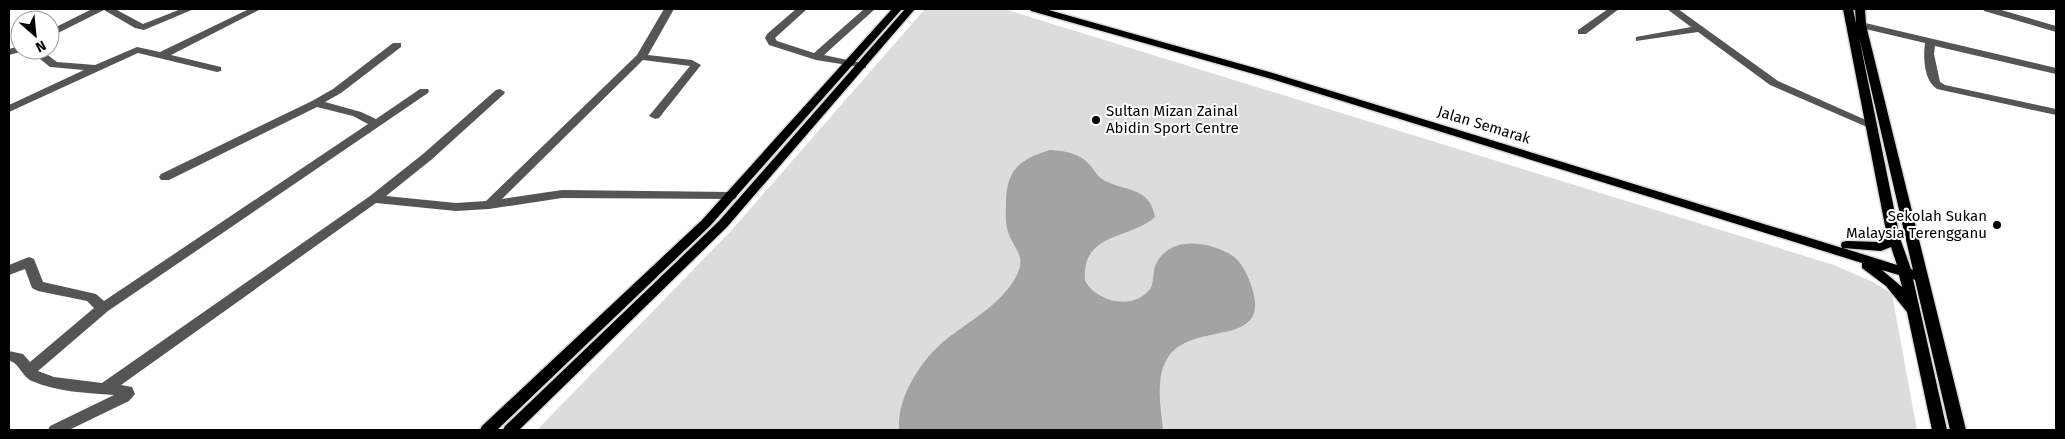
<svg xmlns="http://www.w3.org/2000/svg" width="2065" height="439" font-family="'Fira Sans',sans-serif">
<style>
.green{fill:#dcdcdc}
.water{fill:#a3a3a3}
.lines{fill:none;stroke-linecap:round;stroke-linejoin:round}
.major-casing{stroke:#dbdbdb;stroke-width:3}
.minor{fill:#555;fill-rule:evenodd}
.major{fill:#000;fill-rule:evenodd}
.poi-dot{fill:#000;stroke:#fff;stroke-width:2}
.labels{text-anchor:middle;stroke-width:4;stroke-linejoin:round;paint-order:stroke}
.poi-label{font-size:15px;fill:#000;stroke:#fff;text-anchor:start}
.street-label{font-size:15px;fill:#000;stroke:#fff}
</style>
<rect width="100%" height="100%" fill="#fff"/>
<!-- green -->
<polygon class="green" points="925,9 1004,9 1834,265 1873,282 1892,294 1917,430 537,430 730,232"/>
<!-- water -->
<path class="water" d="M1050,150C1065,151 1079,153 1089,164C1094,169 1096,175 1102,179C1122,192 1150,185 1155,217C1129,240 1081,232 1085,281C1097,302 1133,311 1150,289C1155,282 1152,272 1156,264C1170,235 1209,241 1233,256C1242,262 1249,278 1252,288C1272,350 1190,319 1167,359C1155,379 1161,409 1163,430H899C897,398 919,363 943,342C967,322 998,307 1014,280C1030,255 1012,250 1007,228C1005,220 1006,209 1006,201C1007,168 1021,159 1050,150Z"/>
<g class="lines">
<!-- major casing -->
<g class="major-casing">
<g id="major">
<polygon points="892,9 902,9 710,226 497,430 480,430 482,426 702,220"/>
<polygon points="905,9 915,9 727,227 519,430 503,430 505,426 719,221"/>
<path d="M1030,9H1045L1276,74L1842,248L1841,245L1842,242L1847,241L1879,242L1887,236L1843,9H1853L1856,23L1855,9H1865L1866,25L1966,430H1950L1915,280L1913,279L1947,430H1932L1907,312L1886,286L1862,268V263L1268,78L1031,11ZM1859,37L1913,270L1911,269L1900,238ZM1891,247L1897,265L1843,248L1881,251ZM1882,270L1899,275L1902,287Z"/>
</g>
</g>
<!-- minor -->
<g class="minor">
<polygon points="92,9 115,9 143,24 181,9 194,9 144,30 135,28 104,10 50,37 50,30"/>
<polygon points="249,9 261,9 171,55 221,67 221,71 217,72 138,53 9,112 9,105 84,70 50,67 29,50 41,50 57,62 95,65 137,47 160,52"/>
<path d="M664,9H674L648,55L692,60L701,65L659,118L655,119L649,116L690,66L643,60L502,199L562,190L731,192L737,196L735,199L562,198L489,209L456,211L376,203L121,385L132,387L135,394L129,401L69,430H48L50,426L114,395C87,393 57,392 32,381C22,377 19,362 9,361V351L23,354L30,362L94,308L87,301L38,291L32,288L25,269L9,275V265L29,257L34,259L43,282L96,294L104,301L368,124L353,116L317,107L169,180H161L159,177L161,174L312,101L333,89L393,43H401V47L341,93L325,102L361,112L376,119L420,89H428L429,91L428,93L108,311L38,371L54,377L102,383L370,196L423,154L496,90L500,89L505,92L504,94L431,160L386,196L456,203L486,201L637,55Z"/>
<polygon points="796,9 807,9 775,38 777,41 814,53 864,9 875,9 824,55 866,64 866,68 816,60 769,45 765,38 767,34"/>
<polygon points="1608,9 1619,9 1586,34 1578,34 1578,30"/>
<polygon points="1667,9 1678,9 1778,81 1877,125 1871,128 1867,127 1770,85 1698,32 1636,41 1636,37 1691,27"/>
<polygon points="1983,9 1998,9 2056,26 2056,32 1984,11"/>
<path d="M1861,22L2056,68V74L1935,46L1934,54L1940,82L1945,85L2056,109V115L1937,89C1924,81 1923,58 1925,43L1857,27L1856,25Z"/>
<polygon points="20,46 20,50 24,51 9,55 9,49"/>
</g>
<!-- major -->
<use href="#major" class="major"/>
</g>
<!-- markers -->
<g class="poi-dot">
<circle cx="1096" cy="120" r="5"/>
<circle cx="1997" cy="225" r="5"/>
</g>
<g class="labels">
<!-- poi labels -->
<g class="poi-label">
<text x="1106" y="116">Sultan Mizan Zainal<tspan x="1106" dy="17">Abidin Sport Centre</tspan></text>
<text x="1987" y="221" text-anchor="end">Sekolah Sukan<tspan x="1987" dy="17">Malaysia Terengganu</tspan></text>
</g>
<!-- street labels -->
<g class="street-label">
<text transform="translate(1484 125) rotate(17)" y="5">Jalan Semarak</text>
</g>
</g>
<!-- border -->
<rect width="2065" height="439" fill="none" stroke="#000000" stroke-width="20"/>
<!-- north arrow -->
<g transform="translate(35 35) rotate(153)"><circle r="24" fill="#ffffff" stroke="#999999"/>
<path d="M0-4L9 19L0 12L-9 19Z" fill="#000000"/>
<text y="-8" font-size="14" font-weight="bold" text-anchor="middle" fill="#000000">N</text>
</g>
</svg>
